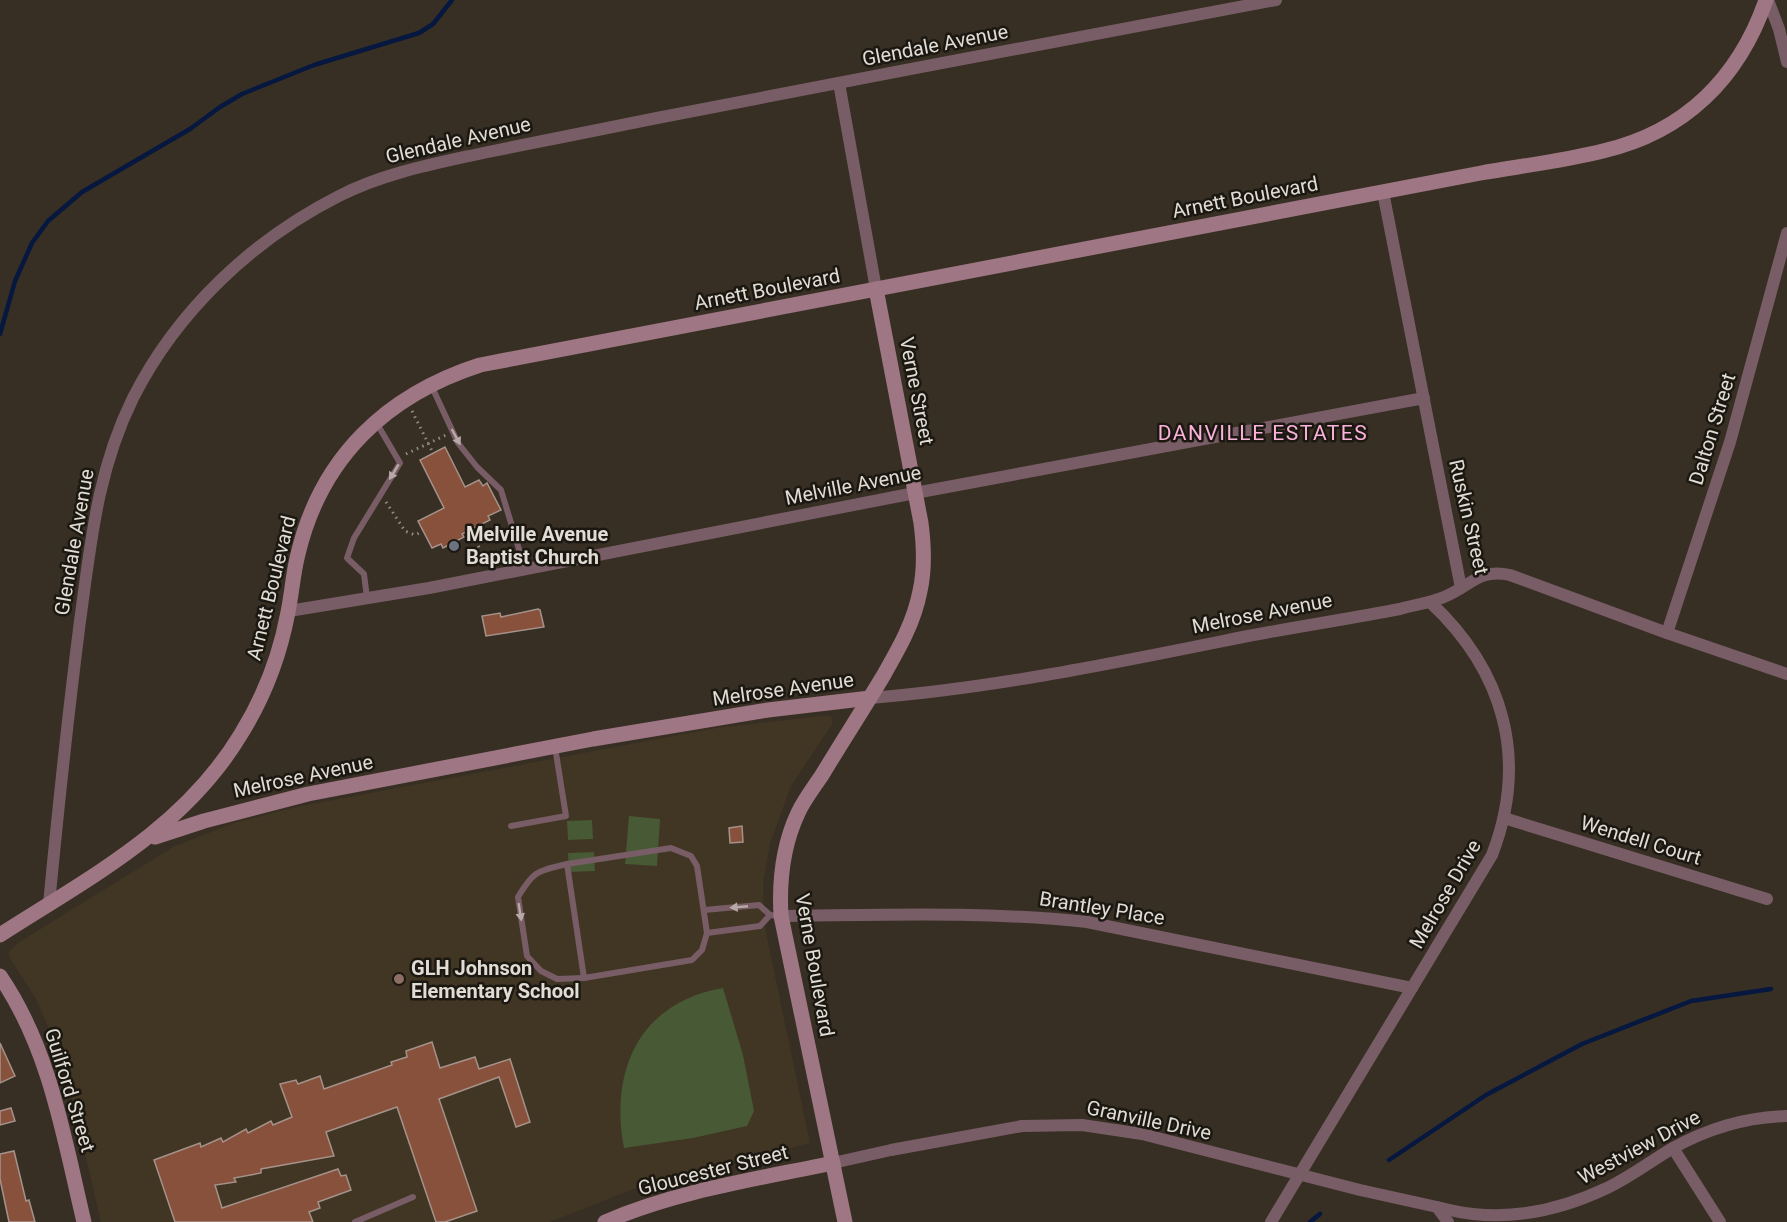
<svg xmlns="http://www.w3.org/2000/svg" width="1787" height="1222" font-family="Roboto,sans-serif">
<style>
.built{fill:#413523}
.green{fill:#475935}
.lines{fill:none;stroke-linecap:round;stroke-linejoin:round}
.stream{stroke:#061740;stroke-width:4.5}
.building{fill:#88513c;stroke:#a4928b;stroke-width:1.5}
.path{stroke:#938d83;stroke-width:3;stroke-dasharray:1.5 4.5;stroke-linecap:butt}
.lane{stroke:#785d66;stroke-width:6}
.street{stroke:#785d66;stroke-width:12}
.secondary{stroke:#9f7683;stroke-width:15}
.oneway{fill:#b7a9a8}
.worship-dot{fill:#6b7280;stroke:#1b1812;stroke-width:2}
.education-dot{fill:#8d6e63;stroke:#1b1812;stroke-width:2}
.labels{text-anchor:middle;stroke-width:5;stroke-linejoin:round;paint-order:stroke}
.street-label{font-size:20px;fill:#e1dcd4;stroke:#1b1812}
.poi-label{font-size:20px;font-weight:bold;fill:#e1dcd4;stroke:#1b1812;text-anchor:start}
.neighbourhood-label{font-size:21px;letter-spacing:1.5px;fill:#fab1da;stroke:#1b1812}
</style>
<rect width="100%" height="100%" fill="#372f23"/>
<!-- built -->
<polygon class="built" points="821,716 831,716 833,723 791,786 770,844 763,883 764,923 810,1143 641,1186 550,1222 101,1222 72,1099 56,1044 35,997 9,957 9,951 21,941 173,847 234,823 296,807 716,728"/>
<!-- green -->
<g class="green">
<polygon points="629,816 660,819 657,866 625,864"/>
<polygon points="592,820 593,839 568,840 567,821"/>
<polygon points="594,852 595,871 569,872 568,853"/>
<path d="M723,988L743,1055L754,1111L747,1126L693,1138L624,1148C609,1070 640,1002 723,988Z"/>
</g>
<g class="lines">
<!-- stream -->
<g class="stream">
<polyline points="0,334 15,281 32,243 48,221 82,192 190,129 220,107 242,94 314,65 419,33 433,24 452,0"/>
<polyline points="1389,1160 1486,1095 1582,1044 1691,1001 1771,989"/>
<polyline points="1310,1222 1320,1214"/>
</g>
</g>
<!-- building -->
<g class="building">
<polygon points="445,447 465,487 479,480 483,486 487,483 501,510 488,516 490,520 462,534 464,537 443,548 441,544 432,548 418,521 444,508 420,460"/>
<polygon points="538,609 540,610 544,627 486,636 482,616 500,613 501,617"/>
<polygon points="742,826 743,842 730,843 729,828"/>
<polygon points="432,1042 440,1068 475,1057 479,1069 510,1059 530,1122 516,1127 499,1077 439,1099 477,1211 445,1222 436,1222 397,1107 326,1132 334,1156 261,1169 261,1173 234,1178 236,1182 215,1185 222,1208 338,1169 341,1176 346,1175 351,1190 318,1202 320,1208 309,1212 313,1222 175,1222 154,1160 200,1143 201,1147 221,1138 223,1142 246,1129 248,1133 271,1121 273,1125 292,1117 280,1084 296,1080 298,1084 320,1076 324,1089 392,1065 391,1062 407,1057 406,1051"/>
<polygon points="0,1043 15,1076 0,1083"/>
<polygon points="11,1108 15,1121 0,1125 0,1111"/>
<polygon points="14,1151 26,1201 29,1200 35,1222 9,1222 0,1179 0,1154"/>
</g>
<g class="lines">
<!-- path -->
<g class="path">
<polyline points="412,411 433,453"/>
<polyline points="406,454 446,435"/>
<polyline points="386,502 405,531 415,535 424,531"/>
<polyline points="470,530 487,563"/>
</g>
<!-- lane -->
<g class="lane">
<polyline points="432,387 458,443 477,467 501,490 525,569"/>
<polyline points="367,598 364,574 347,558 354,538 400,463 376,422"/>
<polyline points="511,826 566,816 555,747"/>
<polygon points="671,848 691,856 697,866 707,933 702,950 692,960 584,978 567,864"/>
<path d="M567,864C538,871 534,870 518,897L527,956L541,971L557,979L584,978"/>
<polyline points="704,910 759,905 770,915 780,916"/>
<polyline points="707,933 760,926 770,915"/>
<polyline points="355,1222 413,1197"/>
</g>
<!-- street -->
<g class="street">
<polyline points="1768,0 1779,29 1787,62"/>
<polyline points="839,83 876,289"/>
<polyline points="1383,192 1461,588"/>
<polyline points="289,611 429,588 915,493 1424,398"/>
<polyline points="1667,633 1730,442 1787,233"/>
<path d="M870,698C995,688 1119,662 1243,637C1295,627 1348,619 1400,609C1414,605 1430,603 1444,597C1470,587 1478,568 1510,575L1667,633L1787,674"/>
<polyline points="1504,818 1767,899"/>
<path d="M49,904C58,810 68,715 80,621C91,542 97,471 133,398C177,311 252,240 339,196C384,173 433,164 483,153C541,141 599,130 657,118C863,78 1070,38 1276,0"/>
<path d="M781,916C883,915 986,911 1087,922L1412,988"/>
<polyline points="1673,1148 1720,1222"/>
<polyline points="833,1163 891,1150 1022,1126 1082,1125 1142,1134 1360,1190 1437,1207 1448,1222"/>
<path d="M1437,1207C1449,1210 1461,1213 1473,1214C1519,1219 1565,1208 1607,1188C1630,1177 1651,1161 1673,1148C1709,1128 1747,1117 1787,1116"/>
<path d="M1271,1222L1492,855C1529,759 1504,671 1430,602"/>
</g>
<!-- secondary -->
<g class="secondary">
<polyline points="155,837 204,821 308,794 593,739 768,710 870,698"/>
<path d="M0,935C90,877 184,829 241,734C264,697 280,655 288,612C292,593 293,573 298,554C321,457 387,395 480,365L1481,173C1521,166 1563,161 1603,151C1685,132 1739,78 1766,0"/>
<path d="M0,976C50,1049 64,1138 84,1222"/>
<path d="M605,1222C676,1191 757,1179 833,1163"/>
<path d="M845,1222L781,916C779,881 783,845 798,813C804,800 814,787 822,775C842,742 862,711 882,678C898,650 914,623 920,591C925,569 924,546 921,523L876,289"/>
</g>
</g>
<!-- one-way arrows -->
<defs><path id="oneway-solid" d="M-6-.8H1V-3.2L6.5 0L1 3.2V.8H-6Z" transform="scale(1.5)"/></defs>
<g class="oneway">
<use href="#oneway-solid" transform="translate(456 437) rotate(62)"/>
<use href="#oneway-solid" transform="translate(394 472) rotate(121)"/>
<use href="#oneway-solid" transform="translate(739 907) rotate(175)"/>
<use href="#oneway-solid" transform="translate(520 912) rotate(81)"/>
</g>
<!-- markers -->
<circle class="worship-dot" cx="454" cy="546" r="6"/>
<circle class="education-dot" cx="399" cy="979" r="6"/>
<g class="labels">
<!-- street labels -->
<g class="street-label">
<text transform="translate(935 45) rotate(-11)" y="7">Glendale Avenue</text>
<text transform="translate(458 140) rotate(-13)" y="7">Glendale Avenue</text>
<text transform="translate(1245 197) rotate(-11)" y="7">Arnett Boulevard</text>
<text transform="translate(767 289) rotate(-11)" y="7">Arnett Boulevard</text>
<text transform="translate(917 391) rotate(79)" y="7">Verne Street</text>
<text transform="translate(1712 429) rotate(-73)" y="7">Dalton Street</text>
<text transform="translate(853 485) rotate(-11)" y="7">Melville Avenue</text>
<text transform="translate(1469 517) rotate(77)" y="7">Ruskin Street</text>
<text transform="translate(74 542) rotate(-80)" y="7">Glendale Avenue</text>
<text transform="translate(271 588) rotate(-76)" y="7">Arnett Boulevard</text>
<text transform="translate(1262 613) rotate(-11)" y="7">Melrose Avenue</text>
<text transform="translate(783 689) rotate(-8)" y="7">Melrose Avenue</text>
<text transform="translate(303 776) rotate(-12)" y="7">Melrose Avenue</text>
<text transform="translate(1641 840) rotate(17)" y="7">Wendell Court</text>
<text transform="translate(1445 894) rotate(-60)" y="7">Melrose Drive</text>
<text transform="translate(1102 908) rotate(9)" y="7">Brantley Place</text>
<text transform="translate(815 965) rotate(80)" y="7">Verne Boulevard</text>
<text transform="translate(70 1090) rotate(73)" y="7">Guilford Street</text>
<text transform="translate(1149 1120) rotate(12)" y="7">Granville Drive</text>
<text transform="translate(1639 1147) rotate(-28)" y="7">Westview Drive</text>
<text transform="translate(713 1170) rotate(-14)" y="7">Gloucester Street</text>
</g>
<!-- poi labels -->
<g class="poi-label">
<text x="466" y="541">Melville Avenue<tspan x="466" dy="23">Baptist Church</tspan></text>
<text x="411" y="975">GLH Johnson<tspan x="411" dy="23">Elementary School</tspan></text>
</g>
<!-- neighbourhood labels -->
<g class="neighbourhood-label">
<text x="1263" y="440">DANVILLE ESTATES</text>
</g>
</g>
</svg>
